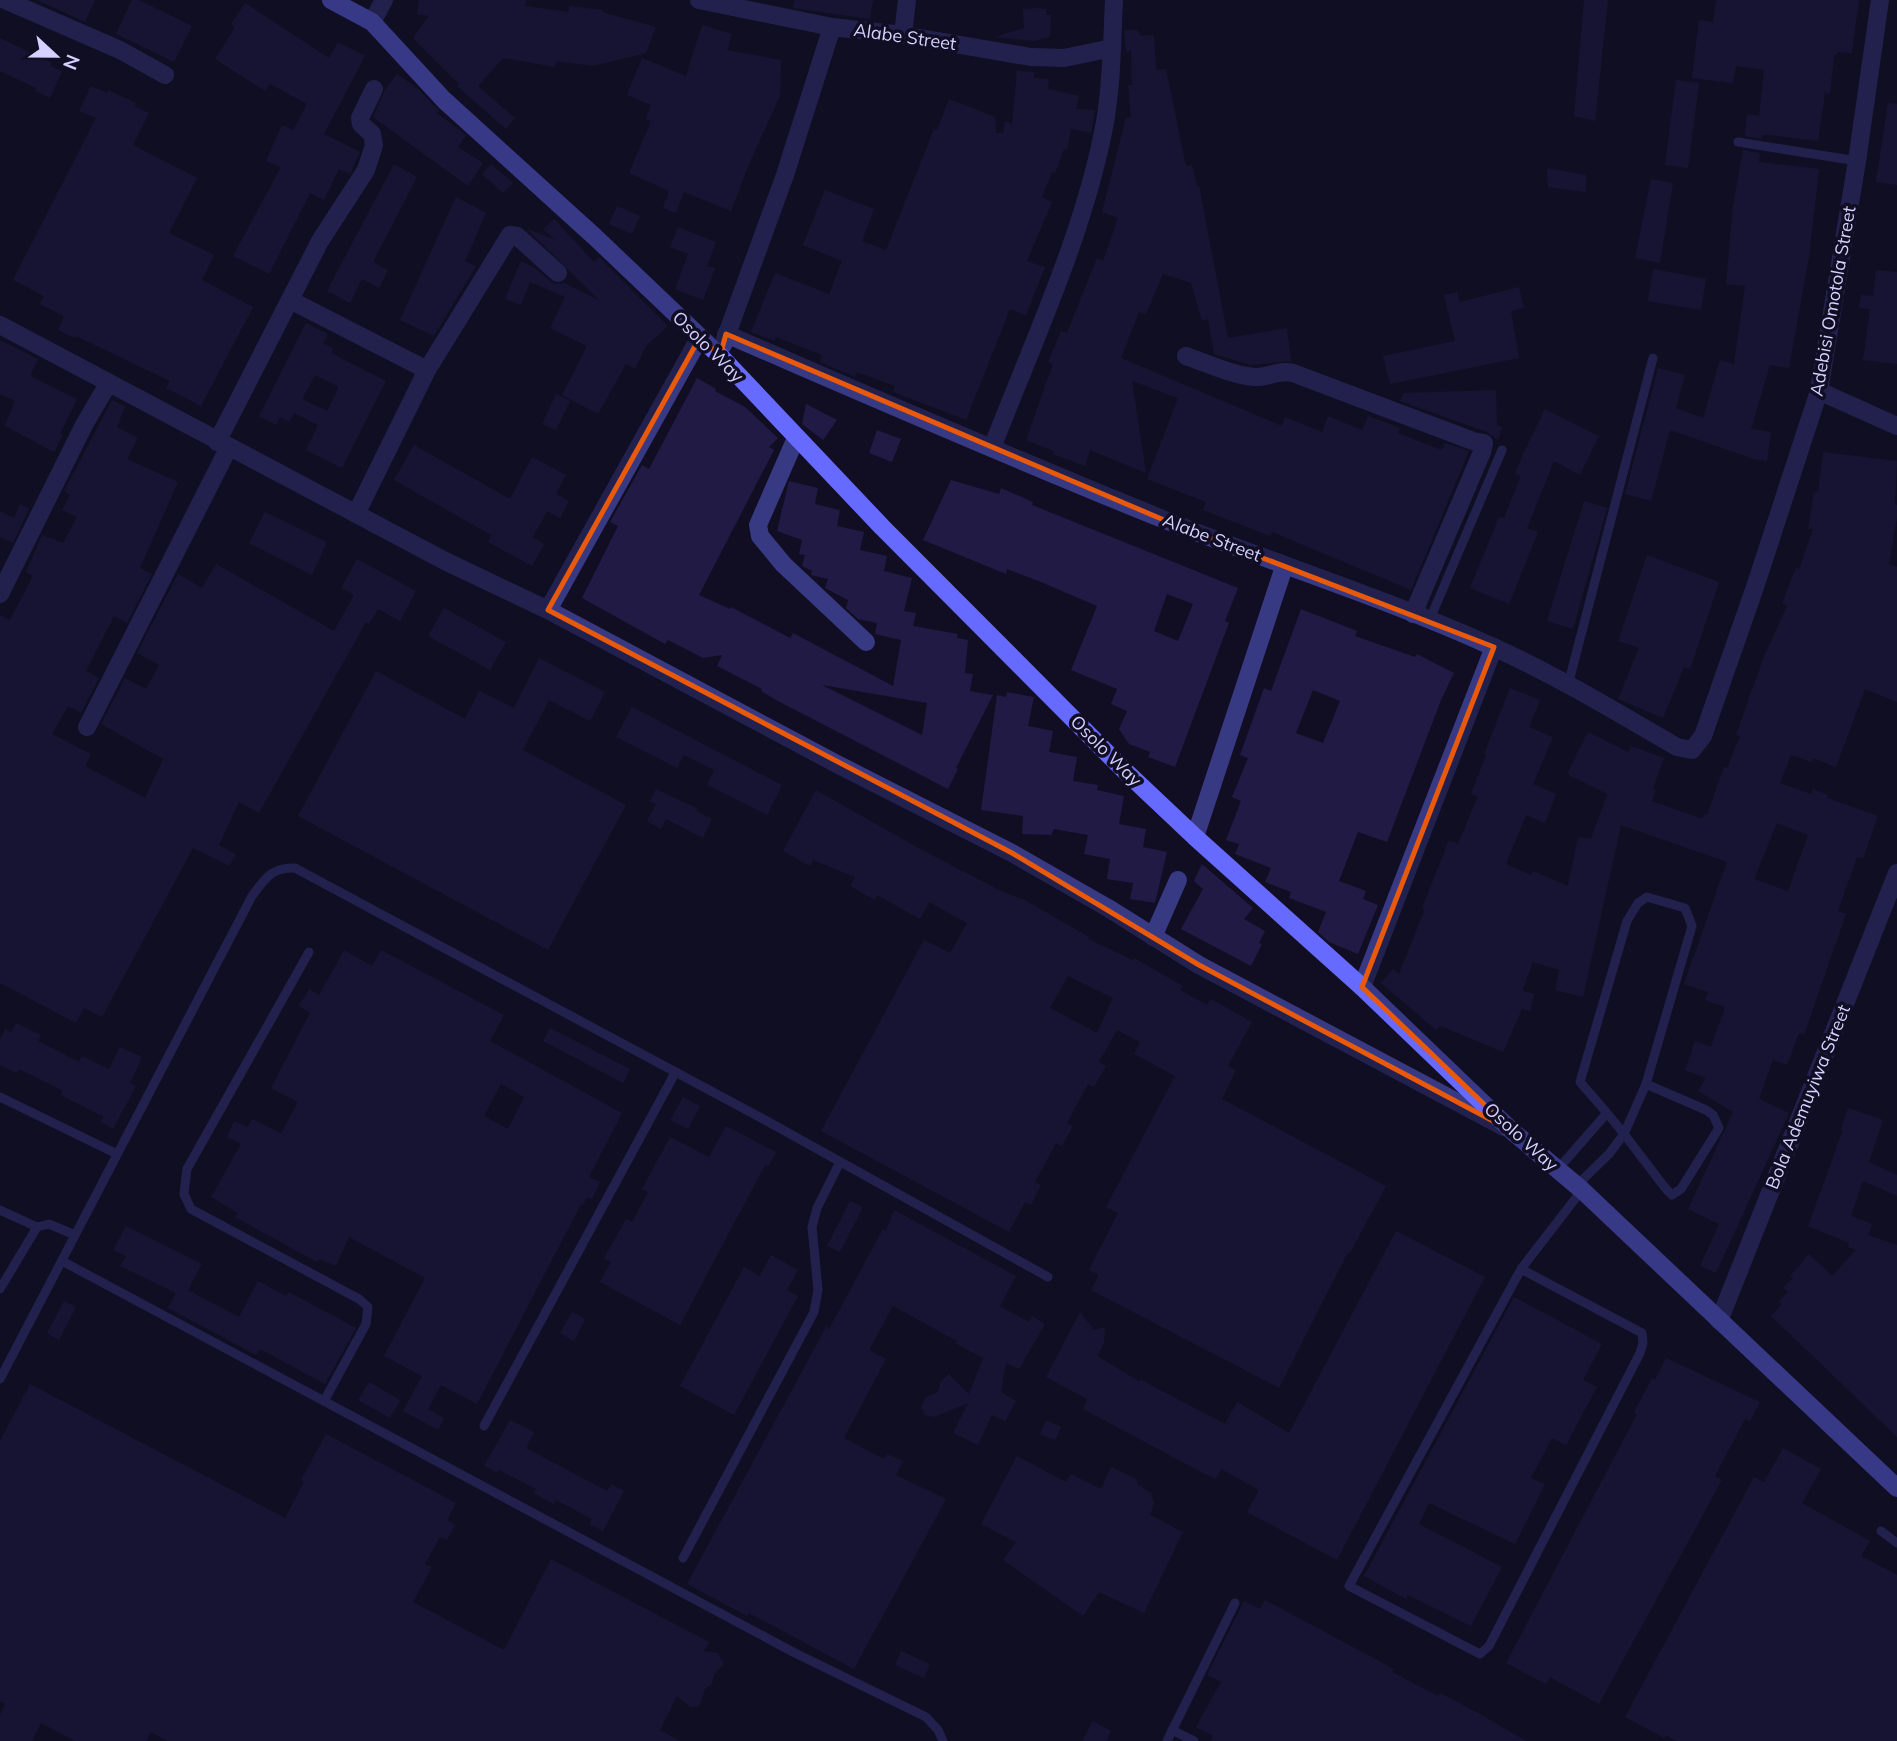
<svg xmlns="http://www.w3.org/2000/svg" width="1897" height="1741" font-family="Mulish,sans-serif">
<style>
.building{fill:#211a45;fill-rule:evenodd}
.lines{fill:none;stroke-linecap:round;stroke-linejoin:round}
.lane{stroke:#383983;stroke-width:9}
.street{stroke:#383983;stroke-width:18}
.secondary{stroke:#676aff;stroke-width:18}
.marked{fill:none;stroke:#e8590c;stroke-width:5;stroke-linejoin:round}
.labels{text-anchor:middle;stroke-width:7;stroke-linejoin:round;paint-order:stroke}
.street-label{font-size:18px;fill:#d4d0ff;stroke:#110e23}
</style>
<rect width="100%" height="100%" fill="#110e23"/>
<!-- building -->
<g class="building">
<polygon points="37,0 95,0 85,22"/>
<polygon points="132,0 139,0 192,26 174,62 116,34"/>
<polygon points="419,0 526,0 525,6 569,12 569,6 603,10 602,12 656,27 646,53 593,66 556,61 555,67 503,58 478,86 515,118 506,129 457,86 459,84 413,38 429,16 417,14"/>
<polygon points="794,0 873,0 870,19 793,8"/>
<polygon points="1584,0 1608,0 1595,121 1574,116"/>
<polygon points="1716,0 1859,0 1852,53 1838,52 1837,55 1834,55 1830,94 1825,93 1818,141 1769,135 1762,135 1762,139 1745,136 1747,114 1759,116 1764,70 1736,66 1733,83 1692,78 1699,20 1713,22"/>
<polygon points="245,3 329,58 338,42 365,56 324,134 360,152 358,156 350,174 339,169 324,200 310,193 269,274 233,256 281,167 266,161 282,125 293,130 307,104 270,84 265,91 215,59 235,27 231,24"/>
<polygon points="1035,8 1046,9 1046,15 1051,15 1050,37 1034,41 995,37 1024,28 1023,9"/>
<polygon points="702,25 732,34 727,50 781,60 780,96 749,164 731,211 684,192 676,213 663,208 669,191 629,173 651,121 646,119 651,105 627,95 642,58 686,76"/>
<polygon points="1124,30 1137,30 1141,36 1154,35 1156,70 1166,69 1186,166 1192,165 1197,186 1199,185 1228,338 1287,328 1291,361 1251,365 1214,354 1208,319 1202,321 1191,283 1163,274 1146,314 1139,312 1121,358 1282,426 1285,417 1322,432 1328,416 1362,430 1368,416 1400,428 1398,433 1423,443 1442,450 1445,443 1469,451 1411,590 1272,532 1270,536 1203,510 1206,502 1147,479 1178,398 1132,381 1146,473 1090,450 1085,466 1053,454 1054,451 1026,440 1053,364 1048,362 1061,331 1067,333 1097,258 1103,261 1118,218 1102,212 1126,118 1131,117 1128,85 1132,85 1131,50 1126,52"/>
<polygon points="0,38 52,63 50,66 62,71 50,98 35,91 36,88 0,71"/>
<polygon points="1017,71 1034,72 1034,78 1049,79 1048,89 1079,96 1076,109 1095,110 1091,133 1071,129 1067,150 1064,149 1055,173 1052,172 1042,197 1052,202 1027,261 1045,267 1026,315 1010,309 966,420 893,392 895,386 857,372 855,377 820,362 822,355 776,337 775,341 751,332 775,273 829,294 842,261 803,245 825,190 874,209 862,241 886,250 934,129 937,130 949,99 995,117 996,133 1003,133 1005,121 1012,124"/>
<polygon points="397,74 418,89 439,111 437,113 466,135 458,147 483,163 468,186 373,117 385,90"/>
<polygon points="1676,80 1699,83 1688,168 1665,165"/>
<polygon points="91,86 107,93 108,90 136,103 134,106 149,113 133,145 197,178 169,233 214,255 202,280 253,307 201,406 166,388 170,381 76,336 75,338 58,330 64,316 40,304 44,296 13,280 96,118 79,111"/>
<polygon points="1888,103 1897,104 1897,185 1876,182"/>
<polygon points="1743,150 1760,153 1759,162 1819,169 1809,257 1789,368 1770,365 1751,429 1771,432 1767,461 1754,459 1670,430 1651,501 1625,494 1658,368 1685,375 1676,408 1703,418 1720,360 1734,364 1745,286 1726,284 1733,206"/>
<polygon points="394,164 417,177 373,262 388,270 379,288 362,279 350,303 327,291"/>
<polygon points="491,164 513,183 503,193 482,174"/>
<polygon points="1547,168 1586,175 1586,192 1548,187"/>
<polygon points="1651,179 1673,183 1660,263 1635,258"/>
<polygon points="456,197 486,213 465,261 476,266 434,336 400,320"/>
<polygon points="617,206 640,216 632,234 609,224"/>
<polygon points="554,219 594,262 599,257 668,326 646,346 635,369 626,364 598,414 562,395 587,346 550,328 565,297 530,282 521,305 505,299 521,261 535,268 551,282 556,284 564,283 600,301 527,229 556,240 543,229"/>
<polygon points="678,227 716,242 707,266 715,268 703,300 675,289 688,254 670,247"/>
<polygon points="1653,269 1706,279 1701,310 1648,301"/>
<polygon points="1876,270 1897,272 1897,364 1863,360 1870,309 1859,308 1861,295 1873,296"/>
<polygon points="1519,287 1524,308 1511,311 1519,358 1390,384 1383,356 1455,341 1444,295 1457,292 1460,302"/>
<path d="M306,323L328,334L323,343L333,348L331,353L386,381L342,468L306,450L318,425L294,413L289,422L280,417L276,425L259,416ZM315,375L339,387L327,411L302,399Z"/>
<polygon points="0,340 38,359 30,376 77,399 60,433 63,435 54,452 5,426 15,401 0,394"/>
<path d="M697,378L716,389L715,391L745,407L778,438L769,447L774,450L699,595L730,609L731,607L790,638L793,633L893,686L901,640L875,634L877,623L858,619L846,608L848,600L825,588L828,579L811,575L812,571L802,566L805,555L799,554L802,540L777,531L789,481L818,488L815,504L840,510L837,526L864,532L860,550L887,556L884,571L912,578L904,611L916,613L913,626L958,634L957,638L968,640L965,673L973,674L970,691L993,695L956,768L958,769L948,789L776,700L761,691L762,689L717,666L722,655L703,658L668,640L665,644L582,598L618,526L610,522L642,465L649,469ZM822,685L927,703L922,735Z"/>
<polygon points="1496,390 1497,425 1502,427 1498,440 1487,432 1400,401 1404,393"/>
<polygon points="556,394 570,401 556,430 542,424"/>
<polygon points="112,400 125,406 117,427 138,438 127,459 178,482 140,568 152,574 127,623 114,616 86,671 99,678 81,713 68,706 52,734 91,754 85,766 145,798 163,759 101,724 125,678 146,689 159,665 137,653 178,574 202,588 216,564 334,631 354,595 341,588 357,559 416,591 400,621 378,609 369,624 366,622 259,813 239,802 219,845 236,854 229,866 193,848 102,1017 84,1008 76,1023 0,983 0,615 10,620 33,576 26,572 42,535 63,543 77,517 62,510 70,495 64,491"/>
<polygon points="806,404 837,420 823,440 802,424"/>
<polygon points="1545,409 1599,436 1580,475 1554,461 1527,528 1538,532 1509,604 1470,588 1499,517 1504,518 1521,476 1515,474 1522,456"/>
<polygon points="877,430 901,439 892,462 869,453"/>
<polygon points="414,445 510,499 532,457 566,475 556,494 569,501 560,518 547,511 533,537 544,544 532,566 488,542 491,535 394,480"/>
<path d="M1823,452L1897,461L1895,505H1897V517L1889,564L1897,567V702L1865,689L1836,767L1813,758L1812,762L1791,755L1780,783L1811,794L1813,789L1828,795L1827,798L1878,816L1863,859L1857,857L1838,911L1846,914L1804,1035L1799,1033L1787,1065L1773,1060L1759,1099L1789,1113L1716,1273L1700,1266L1719,1224L1688,1209L1733,1112L1698,1091L1706,1078L1685,1070L1695,1041L1711,1047L1725,1007L1705,1000L1708,992L1684,984L1727,862L1621,825L1583,997L1555,990L1559,970L1533,962L1522,991L1534,994L1530,1011L1522,1009L1503,1052L1441,1026L1436,1030L1381,983L1393,969L1399,974L1425,909L1422,908L1449,840L1458,844L1478,796L1471,794L1486,755L1484,754L1510,688L1540,700L1529,727L1553,737L1533,784L1556,794L1545,823L1526,815L1506,864L1531,875L1533,871L1568,886L1578,837L1591,839L1607,794L1567,774L1588,732L1628,752L1631,746L1664,758L1653,788L1656,790L1652,801L1702,819L1704,814L1707,815L1724,767L1727,768L1740,736L1736,735L1763,659L1787,606L1782,603L1796,568L1799,569L1813,529H1808L1814,492H1818ZM1777,823L1808,835L1788,891L1754,879Z"/>
<path d="M951,480L999,494L1001,488L1033,502L1032,505L1238,588L1225,621L1229,623L1175,767L1148,757L1150,752L1129,744L1119,729L1127,711L1111,704L1117,689L1071,670L1097,606L1041,582L1007,569L1006,574L923,540ZM1167,594L1193,604L1178,641L1154,631Z"/>
<polygon points="1584,501 1607,508 1573,629 1547,621"/>
<polygon points="20,504 29,509 13,543 0,537 0,511 14,518"/>
<polygon points="265,512 327,542 312,575 249,543"/>
<polygon points="1647,555 1719,582 1690,669 1684,667 1663,718 1618,699 1639,648 1618,641"/>
<polygon points="444,608 506,642 490,670 428,636"/>
<path d="M1301,609L1357,631L1355,636L1415,657L1417,654L1454,673L1441,700L1387,842L1358,832L1339,881L1366,891L1363,899L1378,905L1358,954L1329,942L1318,932L1326,912L1289,898L1291,892L1265,882L1271,868L1235,854L1239,844L1226,840L1241,801L1232,797L1248,758L1240,755L1264,688L1271,691ZM1313,690L1340,701L1323,743L1296,733Z"/>
<polygon points="539,658 605,692 590,721 549,700 523,750 626,805 548,950 298,816 376,671 465,719 479,691 514,708"/>
<polygon points="1007,692 1034,697 1028,726 1053,731 1049,752 1077,757 1073,781 1098,785 1097,790 1124,796 1119,824 1146,829 1143,847 1167,852 1155,903 1130,899 1133,883 1107,879 1110,859 1084,854 1088,835 1054,829 1051,835 1022,834 1023,816 981,810 997,695 1006,697"/>
<polygon points="632,707 782,785 767,815 707,785 714,770 684,755 677,768 616,737"/>
<polygon points="656,789 698,809 696,811 712,819 703,838 666,819 661,829 647,821 656,804 650,801"/>
<path d="M816,790L922,850L1003,892L1025,900L1089,937L1088,939L1133,960L1134,958L1183,986L1180,990L1207,1005L1211,999L1252,1022L1228,1066L1236,1070L1222,1099L1386,1186L1350,1253L1348,1252L1279,1388L1091,1290L1099,1275L1089,1270L1118,1213L1106,1207L1175,1076L1134,1054L1140,1042L1117,1030L1099,1062L1106,1066L1094,1087L1088,1084L1067,1123L1073,1126L1062,1146L1056,1143L1035,1182L1041,1185L1031,1205L1025,1202L1009,1232L821,1131L924,940L950,953L967,923L929,902L920,919L877,895L875,900L850,886L855,877L813,860L810,866L783,851ZM1068,976L1113,998L1097,1033L1050,1008Z"/>
<polygon points="1202,864 1253,908 1244,919 1265,931 1259,943 1262,944 1251,966 1181,929 1203,889 1194,881"/>
<path d="M344,950L372,966L381,950L504,1015L490,1041L622,1113L589,1177L600,1182L592,1199L587,1197L583,1205L581,1204L477,1404L441,1385L428,1409L444,1418L438,1430L403,1411L422,1376L384,1356L425,1278L349,1237L336,1266L319,1259L317,1262L235,1217L238,1213L211,1197L241,1144L227,1137L234,1121L248,1127L252,1119L281,1133L298,1102L271,1088L310,1013L299,1006L309,989L319,995ZM501,1084L524,1097L508,1129L484,1116Z"/>
<polygon points="16,1023 41,1035 38,1041 79,1062 82,1056 109,1069 120,1047 142,1057 130,1083 136,1086 113,1129 101,1122 104,1117 61,1095 63,1091 19,1069 17,1073 0,1065 0,1040 5,1029 11,1032"/>
<polygon points="550,1028 630,1069 623,1083 543,1041"/>
<polygon points="683,1097 700,1106 688,1129 670,1120"/>
<polygon points="1848,1108 1883,1120 1869,1162 1897,1175 1897,1196 1863,1181 1851,1216 1872,1224 1868,1235 1897,1245 1897,1437 1771,1316 1782,1304 1779,1301 1788,1292 1783,1288 1793,1278 1790,1276 1809,1254 1832,1276 1856,1250 1848,1247 1849,1243 1808,1226 1843,1130 1841,1129"/>
<polygon points="726,1126 776,1152 768,1167 765,1165 680,1325 600,1282 611,1262 604,1258 626,1219 632,1222 648,1192 642,1189 670,1137 709,1157"/>
<polygon points="850,1201 863,1207 840,1252 827,1246"/>
<polygon points="894,1210 1016,1276 1000,1306 1029,1322 1032,1316 1045,1324 1019,1369 1006,1363 1001,1392 1016,1401 1005,1421 992,1415 978,1445 953,1433 968,1403 934,1417 925,1415 921,1406 926,1397 938,1392 941,1381 949,1374 969,1394 983,1358 955,1343 957,1341 893,1306 869,1350 886,1359 844,1438 884,1459 887,1454 903,1461 896,1475 946,1499 854,1669 749,1613 747,1616 687,1584 826,1327 829,1329 883,1229 886,1231"/>
<polygon points="126,1226 202,1264 188,1290 239,1317 258,1281 286,1296 289,1292 356,1328 325,1384 260,1349 256,1355 168,1308 176,1293 120,1266 126,1256 113,1250"/>
<polygon points="1396,1231 1485,1277 1337,1560 1247,1512 1259,1490 1221,1469 1216,1479 1203,1473 1083,1409 1087,1399 1046,1377 1080,1312 1094,1330 1105,1327 1104,1343 1097,1356 1140,1382 1141,1380 1225,1424 1237,1402 1289,1433"/>
<polygon points="771,1255 798,1270 787,1290 798,1296 734,1415 680,1386 744,1267 760,1276"/>
<polygon points="1514,1297 1602,1344 1583,1380 1597,1387 1566,1445 1552,1438 1531,1478 1545,1484 1515,1544 1429,1503 1419,1524 1502,1567 1471,1626 1408,1595 1406,1599 1364,1576"/>
<polygon points="64,1301 76,1307 59,1340 47,1333"/>
<polygon points="572,1312 585,1319 574,1341 560,1333"/>
<polygon points="1666,1358 1760,1402 1750,1421 1745,1419 1715,1476 1722,1480 1599,1704 1550,1677 1546,1684 1506,1663 1637,1414 1634,1412 1652,1378 1655,1380"/>
<polygon points="369,1382 400,1400 390,1418 358,1400"/>
<polygon points="30,1384 285,1518 304,1482 301,1480 326,1434 456,1503 447,1520 455,1525 447,1540 440,1537 425,1564 432,1567 413,1602 504,1650 551,1559 709,1642 704,1651 718,1653 723,1662 722,1666 714,1675 712,1684 705,1689 699,1706 690,1707 677,1696 660,1730 680,1741 168,1741 151,1732 146,1741 75,1741 41,1723 32,1741 0,1741 0,1715 5,1704 0,1701 0,1441"/>
<polygon points="510,1420 534,1432 526,1448 607,1491 611,1484 624,1491 603,1531 589,1524 592,1519 556,1500 554,1504 534,1493 536,1489 499,1470 497,1473 484,1466"/>
<polygon points="1046,1420 1061,1427 1055,1440 1040,1434"/>
<polygon points="1783,1448 1821,1469 1802,1503 1870,1541 1861,1556 1897,1575 1897,1741 1676,1741 1666,1735 1664,1738 1625,1717 1754,1477 1764,1482"/>
<polygon points="1017,1456 1066,1482 1071,1474 1101,1489 1111,1467 1138,1480 1137,1484 1151,1493 1154,1503 1150,1515 1183,1532 1144,1613 1099,1592 1083,1616 1003,1560 1016,1542 981,1524"/>
<polygon points="1265,1600 1394,1669 1392,1672 1438,1696 1440,1693 1480,1714 1526,1741 1211,1741 1213,1736 1196,1727 1221,1682 1207,1675 1244,1601 1260,1609"/>
<polygon points="901,1651 930,1664 924,1678 895,1665"/>
<polygon points="1093,1721 1111,1731 1106,1741 1082,1741"/>
</g>
<g class="lines">
<!-- lane -->
<g class="lane">
<polyline points="1738,142 1857,161"/>
<polyline points="1430,619 1502,450"/>
<polyline points="1568,685 1653,358"/>
<polyline points="309,952 187,1169 184,1194 191,1209 359,1299 368,1307 366,1324 324,1401"/>
<polyline points="0,1097 117,1154"/>
<polyline points="1558,1169 1607,1113 1580,1082 1627,921 1638,903 1647,897 1685,908 1692,926 1646,1084 1624,1134 1607,1113"/>
<polyline points="1576,1186 1609,1154 1624,1134 1666,1189 1672,1195 1681,1189 1719,1128 1713,1115 1706,1110 1646,1084"/>
<polyline points="0,1210 37,1227"/>
<polyline points="62,1261 793,1652 926,1717 938,1730 943,1741"/>
<polyline points="1521,1269 1642,1333 1643,1343 1640,1353 1489,1646 1480,1654 1349,1586 1521,1269 1582,1190"/>
<polyline points="0,1289 37,1227 49,1224 75,1235"/>
<path d="M0,1379L252,896C265,879 271,867 295,868L765,1120L1048,1277"/>
<polyline points="484,1426 675,1073"/>
<polyline points="1881,1531 1897,1543"/>
<polyline points="683,1558 814,1312 818,1290 812,1227 817,1208 840,1162"/>
<polyline points="1172,1730 1194,1741"/>
<polyline points="1167,1741 1235,1603"/>
</g>
<!-- street -->
<g class="street">
<polyline points="5,0 120,50 165,75"/>
<polyline points="699,0 832,27 903,35 1031,57 1064,58 1112,48"/>
<polyline points="372,22 384,0"/>
<polyline points="903,35 907,0"/>
<polyline points="290,300 427,370"/>
<polyline points="0,325 445,561 548,610 835,763 1012,853 1108,908 1199,965 1504,1127"/>
<path d="M726,334C872,397 1018,461 1165,520C1273,563 1385,598 1491,646C1556,675 1616,712 1677,747L1692,750L1703,736L1755,587L1819,391L1857,161L1880,0"/>
<polyline points="723,345 785,175 832,27"/>
<path d="M1186,356C1208,364 1232,375 1255,377C1268,378 1279,369 1293,373L1473,441L1484,443L1482,452L1413,614"/>
<polyline points="1819,391 1897,426"/>
<polyline points="796,438 758,525 760,536 783,564 866,642"/>
<polyline points="217,442 320,241 366,170 374,145 372,134 361,124 360,118 374,89"/>
<path d="M992,448C1032,344 1085,232 1105,122C1112,82 1112,40 1114,0"/>
<polyline points="356,514 427,370 510,235 517,236 558,273"/>
<polyline points="0,594 84,425 108,384"/>
<polyline points="548,610 700,337"/>
<polyline points="87,727 229,447"/>
<polyline points="1195,837 1284,567"/>
<polyline points="1153,937 1178,880"/>
<polyline points="1362,987 1494,647"/>
<polyline points="1719,1321 1897,873"/>
</g>
<!-- secondary -->
<polyline class="secondary" points="331,0 372,22 444,100 595,237 720,356 882,527 1123,769 1195,837 1362,987 1512,1131 1582,1190 1897,1488"/>
</g>
<!-- marked area -->
<path d="M0 0H1897V1741H0ZM726,334L1164,520L1494,647L1362,987L1512,1131L1199,965L1012,853L548,610L700,337L720,356Z" fill="#110e23" fill-opacity=".55" fill-rule="evenodd"/>
<path class="marked" d="M726,334L1164,520L1494,647L1362,987L1512,1131L1199,965L1012,853L548,610L700,337L720,356Z"/>
<g class="labels">
<!-- street labels -->
<g class="street-label">
<text transform="translate(905 37) rotate(8)" y="6">Alabe Street</text>
<text transform="translate(1833 301) rotate(-80)" y="6">Adebisi Omotola Street</text>
<text transform="translate(708 347) rotate(45)" y="6">Osolo Way</text>
<text transform="translate(1212 538) rotate(21)" y="6">Alabe Street</text>
<text transform="translate(1106 751) rotate(45)" y="6">Osolo Way</text>
<text transform="translate(1808 1097) rotate(-68)" y="6">Bola Ademuyiwa Street</text>
<text transform="translate(1521 1137) rotate(42)" y="6">Osolo Way</text>
</g>
</g>
<!-- north arrow -->
<g transform="translate(56 56) rotate(112)" stroke="#110e23" stroke-width="5" paint-order="stroke">
<path d="M0-5L12 26L0 18L-12 26Z" fill="#d4d0ff"/>
<text y="-10" font-size="19" font-weight="bold" text-anchor="middle" fill="#d4d0ff">N</text>
</g>
</svg>
